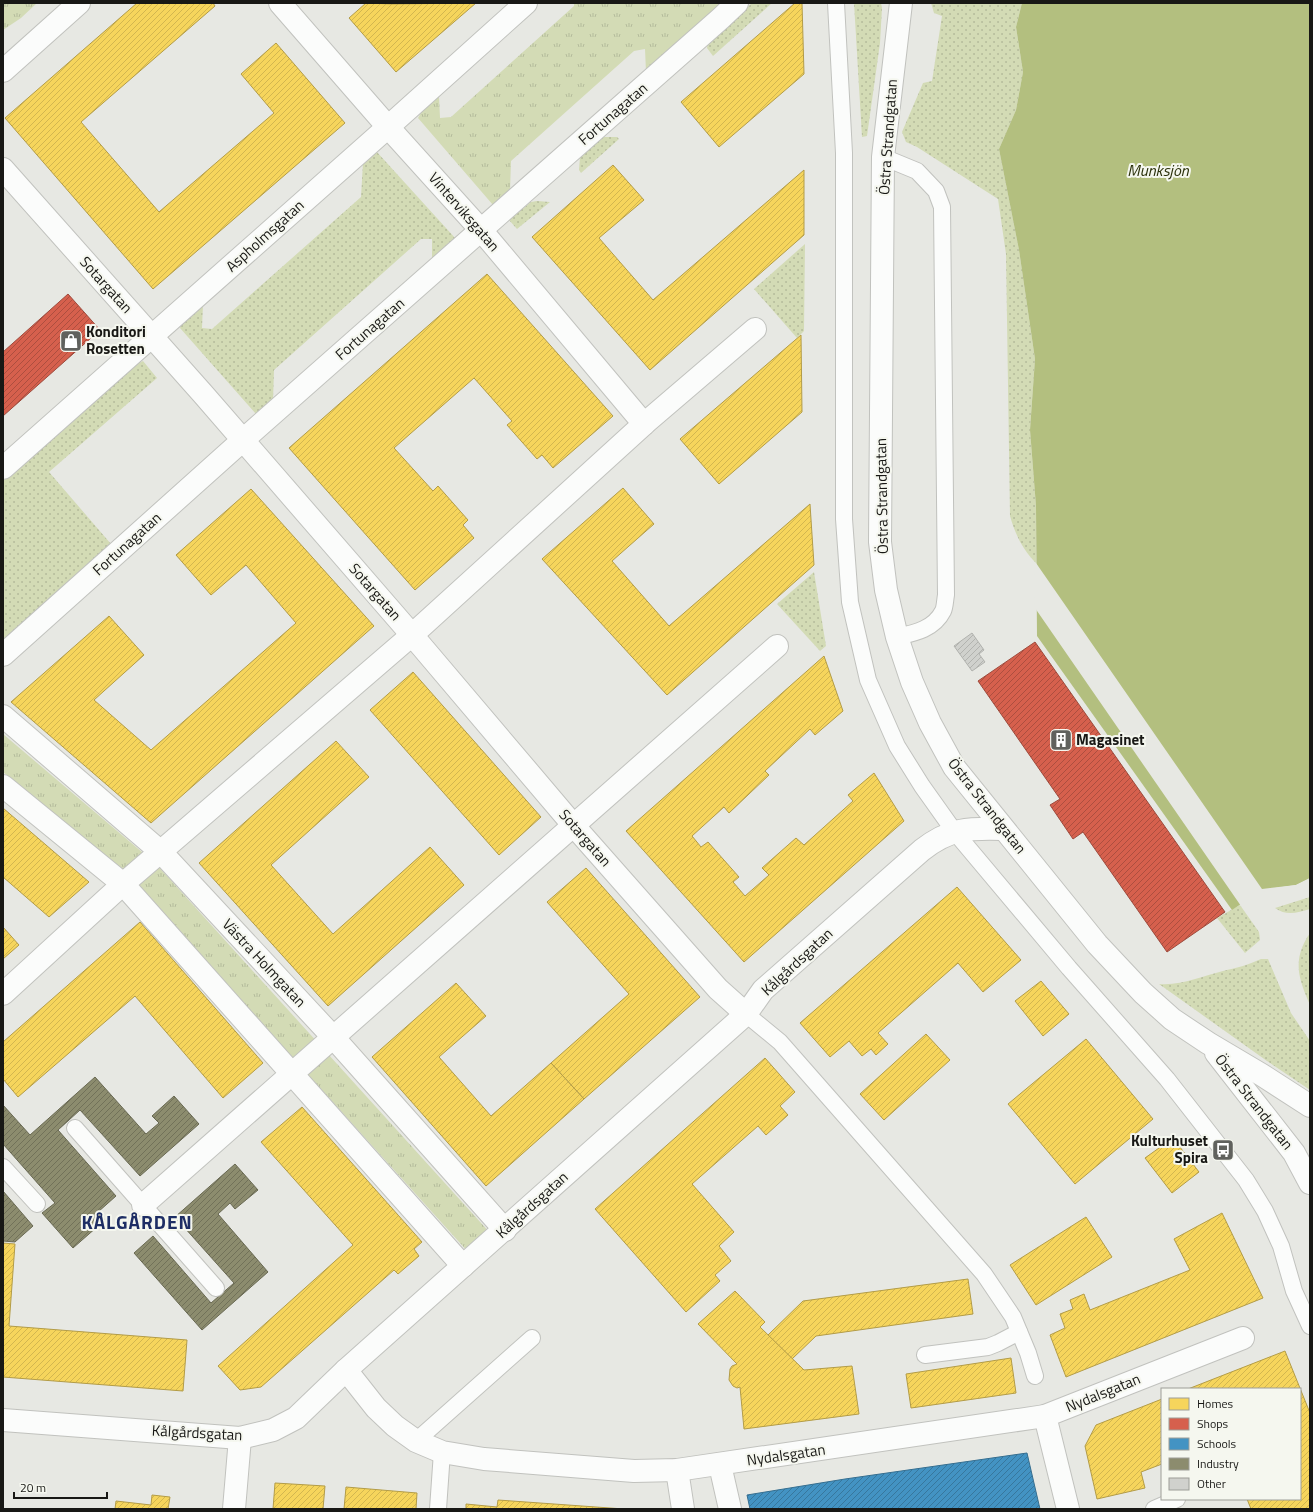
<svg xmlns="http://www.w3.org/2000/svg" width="1313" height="1512" font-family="'Titillium Web',sans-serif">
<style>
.grass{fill:url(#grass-dots)}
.park{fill:url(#park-tufts)}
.water{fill:#b3bf7f}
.pier{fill:#e7e8e3}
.homes{fill:url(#homes-hatch);stroke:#b39c47}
.shops{fill:url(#shops-hatch);stroke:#9d4a3c}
.schools{fill:url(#schools-hatch);stroke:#366e8f}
.industry{fill:url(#industry-hatch);stroke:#696953}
.building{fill:url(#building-hatch);stroke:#b1b2ae}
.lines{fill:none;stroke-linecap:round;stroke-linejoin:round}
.lane-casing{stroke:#c1c2be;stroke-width:18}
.street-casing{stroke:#c1c2be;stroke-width:24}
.secondary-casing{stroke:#c1c2be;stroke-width:24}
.lane{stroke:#fbfcfb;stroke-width:16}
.street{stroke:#fbfcfb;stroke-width:22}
.secondary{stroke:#fbfcfb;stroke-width:22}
.labels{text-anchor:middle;stroke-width:4;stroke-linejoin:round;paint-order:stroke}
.street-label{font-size:15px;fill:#181815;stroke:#f5f7ef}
.poi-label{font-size:15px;font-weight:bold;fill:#181815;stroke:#f5f7ef;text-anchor:start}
.water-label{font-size:16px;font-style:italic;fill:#2b310b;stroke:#f5f7ef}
.district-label{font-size:19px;font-weight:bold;letter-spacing:1px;fill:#1d2d64;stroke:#f5f7ef}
</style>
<defs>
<pattern id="grass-dots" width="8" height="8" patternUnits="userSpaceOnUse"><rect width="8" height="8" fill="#d3dbb5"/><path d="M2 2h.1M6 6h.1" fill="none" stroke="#b4bb9b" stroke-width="1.8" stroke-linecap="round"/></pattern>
<pattern id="park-tufts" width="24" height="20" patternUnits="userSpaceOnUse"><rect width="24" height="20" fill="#d3dbb5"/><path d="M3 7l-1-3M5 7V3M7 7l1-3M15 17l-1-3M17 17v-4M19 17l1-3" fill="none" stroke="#b4bb9b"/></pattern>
<pattern id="homes-hatch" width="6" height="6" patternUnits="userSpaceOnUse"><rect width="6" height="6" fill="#f6d55c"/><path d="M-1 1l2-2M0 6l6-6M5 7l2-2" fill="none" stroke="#d2b64f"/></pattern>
<pattern id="shops-hatch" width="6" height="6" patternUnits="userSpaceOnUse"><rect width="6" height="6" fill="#d6604d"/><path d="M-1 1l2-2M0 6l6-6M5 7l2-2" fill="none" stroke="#ad4e3f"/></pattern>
<pattern id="schools-hatch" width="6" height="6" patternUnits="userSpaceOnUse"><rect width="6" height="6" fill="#4393c3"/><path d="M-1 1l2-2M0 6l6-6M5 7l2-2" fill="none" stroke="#37779d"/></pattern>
<pattern id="industry-hatch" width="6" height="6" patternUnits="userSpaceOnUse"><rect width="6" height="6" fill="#8c8c6e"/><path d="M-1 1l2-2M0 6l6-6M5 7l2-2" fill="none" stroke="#717159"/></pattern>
<pattern id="building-hatch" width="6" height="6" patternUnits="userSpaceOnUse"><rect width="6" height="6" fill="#d0d1cd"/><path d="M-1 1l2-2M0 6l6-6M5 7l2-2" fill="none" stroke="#b2b3af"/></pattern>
</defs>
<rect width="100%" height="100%" fill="#e7e8e3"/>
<!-- grass -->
<g class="grass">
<polygon points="752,3 772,3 713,56 707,48 708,43"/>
<polygon points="854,3 881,3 882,8 880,43 867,136 862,137"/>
<path d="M931,3H1022L1016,27L1023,72L1016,110L999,149L1019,250L1035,359L1030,430L1036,506V563C1023,550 1015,534 1010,516L1006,254L998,199L917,147L906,142L902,132L923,83L932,81L942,16L934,13Z"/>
<polygon points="602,137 617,137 619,139 581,173 579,170 580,157"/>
<polygon points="376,151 456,239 432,261 432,239 421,239 274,370 273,401 256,414 180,328 182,321 203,304 202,328 212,329 361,197 363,163"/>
<polygon points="537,201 550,202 517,229 509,220 531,202"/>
<polygon points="805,244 804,331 797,338 754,289"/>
<polygon points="143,361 157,378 49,472 111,544 3,641 3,481 135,365"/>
<polygon points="814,572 826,646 820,651 777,604"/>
<path d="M1310,897V909C1297,913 1286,916 1275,908Z"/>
<polygon points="1240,905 1259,932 1260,940 1245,953 1217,918"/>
<path d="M1310,933V1005C1298,978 1292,959 1310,933Z"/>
<path d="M1261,959H1268L1291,1013L1310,1041V1090L1267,1061L1159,984C1181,986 1202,976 1223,971C1236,968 1248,965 1261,959Z"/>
</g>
<!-- park -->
<g class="park">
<polygon points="3,3 37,3 21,18 3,30"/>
<polygon points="574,3 722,3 646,72 645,49 634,51 511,161 510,191 493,205 418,118 423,109 439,96 440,118 451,117 574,6"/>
<polygon points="3,734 156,864 491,1234 469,1253 135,883 3,772"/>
</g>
<!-- water -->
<polygon class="water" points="1022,3 1310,3 1310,878 1296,885 1262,890 1232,910 1037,636 1036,506 1030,430 1035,359 1019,250 999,149 1016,110 1023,72 1016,27"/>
<!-- pier -->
<polygon class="pier" points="1036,563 1262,889 1296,885 1310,878 1310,881 1296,887 1263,892 1241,906 1035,608 1034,564"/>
<!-- homes -->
<g class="homes">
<polygon points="137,3 213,3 215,6 81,122 159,212 274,113 241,74 276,43 345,123 153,289 5,118"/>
<polygon points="366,3 392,4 476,3 396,72 349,18"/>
<polygon points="795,3 802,3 804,74 719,147 681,102"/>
<polygon points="613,165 644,200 599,238 653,300 804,170 804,235 650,370 532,237"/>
<polygon points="487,274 613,416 553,468 542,455 537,459 507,425 512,421 474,378 394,448 433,491 438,486 468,520 463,525 474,538 415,590 289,448"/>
<polygon points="801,335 802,412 719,484 680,439"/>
<polygon points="623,488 654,524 612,561 669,626 810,504 814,565 667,695 542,559"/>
<polygon points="251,489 374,626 151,823 11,702 109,616 144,655 94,700 151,750 296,623 246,565 211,595 176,555"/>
<polygon points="824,656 843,711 815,735 810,729 765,771 769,775 729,813 724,807 692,836 701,847 708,842 739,877 733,882 745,896 769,875 762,868 796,838 804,845 853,801 848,795 874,773 904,821 744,962 626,831"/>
<polygon points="413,672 541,817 499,855 370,710"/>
<polygon points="336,741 369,777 271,865 333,934 430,847 464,885 328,1006 199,863"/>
<polygon points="3,808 89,882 49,917 3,877"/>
<polygon points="586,868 700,997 584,1099 551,1063 629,994 547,902"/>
<polygon points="957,887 1021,960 983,992 958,963 878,1033 888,1044 876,1055 871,1049 862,1056 849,1041 830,1057 800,1023"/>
<polygon points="140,922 263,1063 223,1098 135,996 18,1097 3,1079 3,1042"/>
<polygon points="3,927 19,945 3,959"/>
<polygon points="1041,981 1069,1014 1043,1036 1015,1001"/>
<polygon points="456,983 486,1016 439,1057 491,1116 551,1063 584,1099 486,1186 372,1057"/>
<polygon points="926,1034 950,1060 884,1120 860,1094"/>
<polygon points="1086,1039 1153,1119 1075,1184 1008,1104"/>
<polygon points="765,1058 795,1092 780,1106 788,1115 766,1135 758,1126 692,1184 734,1232 719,1246 731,1261 715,1275 720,1281 686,1312 595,1209"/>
<polygon points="302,1107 422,1242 414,1249 419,1256 398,1274 394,1270 261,1387 240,1390 218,1366 353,1245 261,1142"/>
<polygon points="1173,1138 1199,1172 1172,1193 1145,1158"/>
<polygon points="1222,1213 1263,1298 1066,1377 1050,1335 1065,1328 1060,1314 1073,1309 1070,1300 1084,1294 1090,1310 1190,1270 1174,1239"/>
<polygon points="1086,1217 1112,1257 1036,1305 1010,1265"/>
<polygon points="3,1243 15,1244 9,1326 187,1340 183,1391 3,1377"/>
<polygon points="968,1279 973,1314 816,1336 792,1359 768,1335 803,1301"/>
<polygon points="735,1291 765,1322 760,1327 804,1370 852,1366 859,1414 744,1429 740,1387 737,1388 733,1386 729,1380 730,1369 732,1366 737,1364 698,1324"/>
<polygon points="1285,1351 1310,1413 1310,1509 1251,1509 1247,1499 1300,1499 1300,1389 1188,1389"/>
<polygon points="1011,1358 1016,1393 911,1408 906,1374"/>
<polygon points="1162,1399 1162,1464 1141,1472 1145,1488 1097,1499 1085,1446 1096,1425"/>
<polygon points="275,1483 325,1486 323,1509 273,1509"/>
<polygon points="346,1487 417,1493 416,1509 344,1509"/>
<polygon points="152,1495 170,1497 168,1509 115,1509 116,1501 151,1505"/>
<polygon points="498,1500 624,1509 466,1509 466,1504 497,1507"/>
</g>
<!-- shops -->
<g class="shops">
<polygon points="68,294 100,330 3,416 3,352"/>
<polygon points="1035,642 1225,912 1167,952 1083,832 1073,839 1050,805 1060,799 978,681"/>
</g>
<!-- schools -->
<polygon class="schools" points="1027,1453 1040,1509 750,1509 747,1495 845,1479"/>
<!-- industry -->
<g class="industry">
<polygon points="95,1077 146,1134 159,1123 152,1116 174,1096 199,1124 140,1176 80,1110 58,1130 116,1196 98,1212 105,1220 73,1248 42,1213 55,1203 3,1144 3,1105 30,1135"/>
<polygon points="235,1164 258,1190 235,1209 230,1203 218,1214 268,1272 202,1330 134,1253 153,1236 211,1303 234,1283 175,1217"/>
<polygon points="3,1191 33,1226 15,1242 3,1241"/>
</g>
<!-- building -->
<polygon class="building" points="972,633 984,650 979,654 985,662 972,671 954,646"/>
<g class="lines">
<!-- lane casing -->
<g class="lane-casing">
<g id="lane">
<polyline points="836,3 844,153 844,519 850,602 868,680 897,746 922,786 954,831 1069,968 1167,1079 1246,1180 1265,1211 1281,1246 1294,1291 1310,1326"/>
<path d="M883,157L917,171L936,191L942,207L946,595C945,600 945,607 943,611C934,629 915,633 897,637"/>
<polyline points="746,1014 780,1042 984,1274 1013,1317 1028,1353 1035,1376"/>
<polyline points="75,1128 216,1288"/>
<polyline points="3,1167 37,1204"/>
<polyline points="925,1355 988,1347 998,1343 1019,1332"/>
<polyline points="416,1441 532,1338"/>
<polyline points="438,1509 442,1452"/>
<polyline points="1154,1509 1177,1499"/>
</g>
</g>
<!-- street casing -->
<g class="street-casing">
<g id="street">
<polyline points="280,3 388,127 481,230 644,424"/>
<polyline points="3,71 79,3"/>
<polyline points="3,169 203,394 412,635 574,826 718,989 746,1014"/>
<polyline points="3,468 388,127 526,3"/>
<polyline points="3,655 243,440 720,19 737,3"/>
<polyline points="3,716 161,852 333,1037 505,1230"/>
<polyline points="3,786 123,884 463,1266"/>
<polyline points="3,994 123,884 412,635 644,424 755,329"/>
<polyline points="143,1205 777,646"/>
<polyline points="346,1370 376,1408 395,1426 416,1441 442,1452 484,1459 634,1471 677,1470 1045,1416 1243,1338"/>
<polyline points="1045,1416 1068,1509"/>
<path d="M3,1420L240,1438L273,1430L296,1418L346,1370L746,1014L763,990L922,850C950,828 969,828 1003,829"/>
<polyline points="720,1465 730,1509"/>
<polyline points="677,1470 683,1509"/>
<polyline points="234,1509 240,1438"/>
</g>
</g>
<!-- secondary casing -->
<g class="secondary-casing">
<g id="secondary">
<polyline points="901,3 883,157 880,542 886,590 897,637 912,682 930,723 954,767 1097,944 1143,993 1172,1019 1208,1043 1262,1075 1310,1106"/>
<polyline points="1216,1053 1294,1153 1310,1183"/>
</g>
</g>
<!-- lane -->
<use href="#lane" class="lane"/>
<!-- street -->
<use href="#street" class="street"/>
<!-- secondary -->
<use href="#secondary" class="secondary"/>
</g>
<!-- icons -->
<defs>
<g id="shop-square" transform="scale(1.15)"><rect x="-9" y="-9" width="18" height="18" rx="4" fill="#60615d" stroke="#f5f7ef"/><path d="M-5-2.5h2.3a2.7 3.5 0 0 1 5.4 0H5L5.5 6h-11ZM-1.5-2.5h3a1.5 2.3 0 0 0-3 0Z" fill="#fff"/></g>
<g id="building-square" transform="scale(1.15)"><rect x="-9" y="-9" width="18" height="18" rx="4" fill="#60615d" stroke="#f5f7ef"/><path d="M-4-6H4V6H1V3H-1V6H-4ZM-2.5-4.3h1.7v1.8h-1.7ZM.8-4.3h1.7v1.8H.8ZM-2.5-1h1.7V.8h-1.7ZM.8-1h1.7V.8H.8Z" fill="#fff"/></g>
<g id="bus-square" transform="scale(1.15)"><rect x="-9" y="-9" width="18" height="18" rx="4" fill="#60615d" stroke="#f5f7ef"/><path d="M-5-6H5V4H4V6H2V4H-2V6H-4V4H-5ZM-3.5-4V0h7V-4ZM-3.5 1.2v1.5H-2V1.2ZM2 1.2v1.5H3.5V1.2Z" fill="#fff"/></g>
</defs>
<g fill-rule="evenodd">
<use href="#shop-square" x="71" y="341"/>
<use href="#building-square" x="1061" y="740"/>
<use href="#bus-square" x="1223" y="1150"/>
</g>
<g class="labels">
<!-- street labels -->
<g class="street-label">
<text transform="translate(613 114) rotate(-41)" y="5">Fortunagatan</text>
<text transform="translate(888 137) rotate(-86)" y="5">Östra Strandgatan</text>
<text transform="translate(464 212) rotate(49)" y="5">Vinterviksgatan</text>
<text transform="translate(265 236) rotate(-42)" y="5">Aspholmsgatan</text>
<text transform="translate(106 285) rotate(48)" y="5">Sotargatan</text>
<text transform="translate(370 329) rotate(-41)" y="5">Fortunagatan</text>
<text transform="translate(882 496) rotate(-91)" y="5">Östra Strandgatan</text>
<text transform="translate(127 544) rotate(-42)" y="5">Fortunagatan</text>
<text transform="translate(375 592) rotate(49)" y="5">Sotargatan</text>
<text transform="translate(987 806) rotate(52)" y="5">Östra Strandgatan</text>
<text transform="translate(585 838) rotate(49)" y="5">Sotargatan</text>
<text transform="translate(797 962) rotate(-43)" y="5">Kålgårdsgatan</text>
<text transform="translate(264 963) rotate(47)" y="5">Västra Holmgatan</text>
<text transform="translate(1254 1102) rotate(52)" y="5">Östra Strandgatan</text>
<text transform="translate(532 1205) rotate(-42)" y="5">Kålgårdsgatan</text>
<text transform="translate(1103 1393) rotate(-22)" y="5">Nydalsgatan</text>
<text transform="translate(197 1433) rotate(3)" y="5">Kålgårdsgatan</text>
<text transform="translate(786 1455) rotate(-8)" y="5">Nydalsgatan</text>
</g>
<!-- poi labels -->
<g class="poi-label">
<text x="86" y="337">Konditori<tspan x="86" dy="17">Rosetten</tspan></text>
<text x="1076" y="745">Magasinet</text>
<text x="1208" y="1146" text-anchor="end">Kulturhuset<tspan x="1208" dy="17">Spira</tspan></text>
</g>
<!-- water labels -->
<g class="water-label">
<text x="1158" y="176">Munksjön</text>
</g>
<!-- district labels -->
<g class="district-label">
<text x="137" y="1229">KÅLGÅRDEN</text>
</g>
</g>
<!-- border -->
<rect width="1313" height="1512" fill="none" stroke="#181815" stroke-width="8"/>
<!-- legend -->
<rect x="1161" y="1388" width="140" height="112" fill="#f5f7ef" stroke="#9d9e98"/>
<rect x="1169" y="1398" width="20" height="12" fill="#f6d55c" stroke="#9d9e98"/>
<text x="1197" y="1408" font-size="12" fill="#181815">Homes</text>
<rect x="1169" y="1418" width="20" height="12" fill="#d6604d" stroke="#9d9e98"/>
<text x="1197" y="1428" font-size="12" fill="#181815">Shops</text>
<rect x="1169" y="1438" width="20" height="12" fill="#4393c3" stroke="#9d9e98"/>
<text x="1197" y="1448" font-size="12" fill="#181815">Schools</text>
<rect x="1169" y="1458" width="20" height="12" fill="#8c8c6e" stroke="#9d9e98"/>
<text x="1197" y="1468" font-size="12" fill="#181815">Industry</text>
<rect x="1169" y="1478" width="20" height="12" fill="#d0d1cd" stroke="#9d9e98"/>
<text x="1197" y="1488" font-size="12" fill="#181815">Other</text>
<!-- scale -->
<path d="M14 1492v6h93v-6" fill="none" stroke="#181815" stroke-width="2"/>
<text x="20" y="1492" font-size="12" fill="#181815" stroke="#f5f7ef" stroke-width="3" paint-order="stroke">20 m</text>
</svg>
